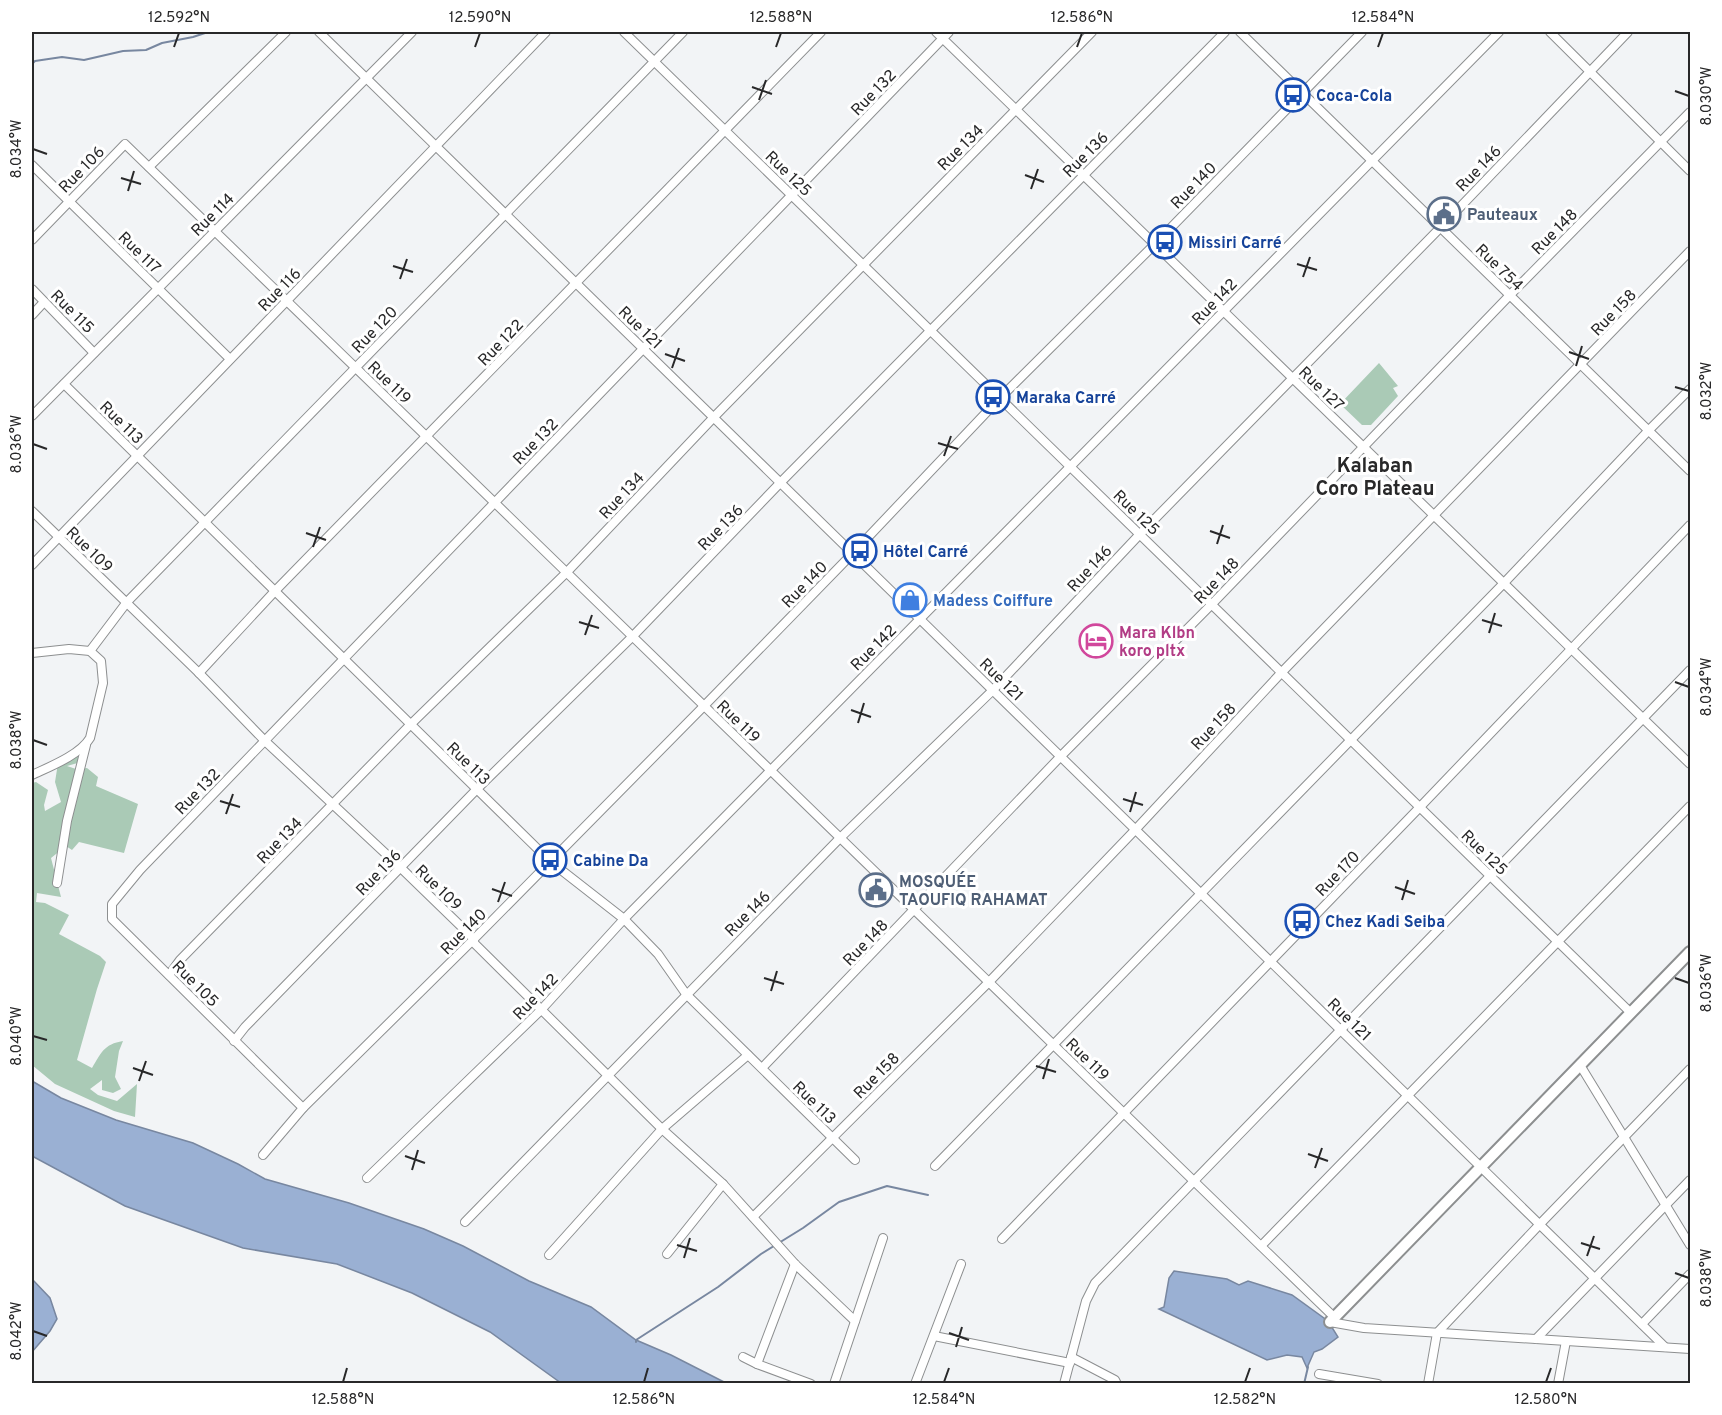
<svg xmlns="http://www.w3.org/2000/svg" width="1722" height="1415" font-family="Overpass,sans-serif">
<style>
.green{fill:#aacab6}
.water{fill:#9ab0d3;stroke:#7887a0;stroke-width:1.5}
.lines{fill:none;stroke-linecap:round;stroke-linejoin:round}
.stream{stroke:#7887a0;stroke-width:2}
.street-casing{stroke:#8d8f90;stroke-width:10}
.secondary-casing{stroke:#8d8f90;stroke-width:14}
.street{stroke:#fff;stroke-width:8}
.secondary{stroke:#fff;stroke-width:10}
.ticks{fill:none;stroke:#282829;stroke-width:2}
.labels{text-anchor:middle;stroke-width:6;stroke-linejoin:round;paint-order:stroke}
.street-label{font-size:16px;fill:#282829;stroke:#fff}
.transit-label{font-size:16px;font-weight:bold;fill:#164399;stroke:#fff;text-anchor:start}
.service-label{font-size:16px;font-weight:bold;fill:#4e5e75;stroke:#fff;text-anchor:start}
.shop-label{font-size:16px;font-weight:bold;fill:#366cbe;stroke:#fff;text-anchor:start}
.hotel-label{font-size:16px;font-weight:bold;fill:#b23c85;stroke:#fff;text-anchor:start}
.quarter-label{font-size:20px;font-weight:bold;fill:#282829;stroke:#fff}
.neatline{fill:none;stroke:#282829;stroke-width:2}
.ticks-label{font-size:15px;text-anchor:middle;fill:#282829}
</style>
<rect width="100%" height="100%" fill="#f2f4f6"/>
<!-- green -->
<g class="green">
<polygon points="1379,363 1398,386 1393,388 1398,396 1371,425 1362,425 1340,404"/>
<path d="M88,747L81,762L67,766L76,769L87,768L98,777L96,786L138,804L124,853L79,842L72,850L66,846L51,858L61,897L37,893L36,902L45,903L69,915L59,934L100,956L106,962L97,989L77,1060L92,1068C101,1053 104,1044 123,1041L119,1051L115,1077L121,1089L113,1093L102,1090V1080L90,1089L98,1095L117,1101L137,1084L135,1117L114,1111L55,1084L32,1065V783L36,782L48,790L44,805L45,811L61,802L55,782L59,757L70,756Z"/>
</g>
<!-- water -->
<g class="water">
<polygon points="32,1081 61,1098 116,1120 193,1143 238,1164 265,1179 349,1203 424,1229 463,1246 529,1281 591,1307 636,1340 671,1355 726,1383 561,1383 490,1332 412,1293 337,1264 243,1248 125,1206 32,1156"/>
<polygon points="1174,1271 1227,1279 1239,1285 1248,1281 1292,1295 1328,1321 1338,1337 1322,1349 1314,1352 1307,1368 1302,1357 1287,1355 1267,1360 1159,1309 1164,1307 1169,1278"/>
<polygon points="32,1279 50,1298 57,1319 50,1331 32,1352"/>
</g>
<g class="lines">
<!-- stream -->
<g class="stream">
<polyline points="32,64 35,61 62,57 84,60 123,51 146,50 162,43 193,37 208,32"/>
<polyline points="636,1342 636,1340 718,1287 761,1254 803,1228 839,1202 887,1186 928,1195"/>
<polyline points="1304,1384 1308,1367"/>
</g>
<!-- street casing -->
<g class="street-casing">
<g id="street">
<polyline points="319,32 1665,1347"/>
<polyline points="624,32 1631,1013"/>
<polyline points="936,32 1690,764"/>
<polyline points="1240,32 1690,471"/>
<polyline points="1550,32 1690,171"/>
<polyline points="32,165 230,359"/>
<polyline points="149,167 286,32"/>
<polyline points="32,240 125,144 1334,1317"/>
<polyline points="32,289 94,353"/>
<polyline points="32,315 44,302"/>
<polyline points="64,384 551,862 624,919 658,954 686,994 855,1160"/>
<polyline points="32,416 412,32"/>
<polyline points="32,511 199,673 265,741 401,868 474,939 474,943 662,1129 723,1184 795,1264 855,1321"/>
<polyline points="32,565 546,32"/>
<polyline points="90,651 127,602 683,32"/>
<path d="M32,653L69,649L90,651L101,661L103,683L90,738C80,755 49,767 32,775"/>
<polyline points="199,673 275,591 821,32"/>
<polyline points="57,883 67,821 86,745"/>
<polyline points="169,975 180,960 411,724 567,572 714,417 1092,32"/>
<polyline points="234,1041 245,1027 477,789 633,636 781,482 1225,32"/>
<polyline points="1580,1065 1690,1245"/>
<polyline points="762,1068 1061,756 1212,604 1510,295 1690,112"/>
<polyline points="303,1108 112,919 112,904 140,870 949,32"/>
<polyline points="263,1155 303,1108 471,942 704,706 853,553 1000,398 1155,244 1362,32"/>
<polyline points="935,1166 1504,583 1649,430 1690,389"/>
<polyline points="367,1178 541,1010 624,919 1499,32"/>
<polyline points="753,1217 989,982 1136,829 1282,672 1690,251"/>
<polyline points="465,1222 840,838 993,690 1140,534 1441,227 1628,32"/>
<polyline points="1002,1239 1420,807 1690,525"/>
<polyline points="1261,1246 1690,806"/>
<polyline points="667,1254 723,1184"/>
<polyline points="549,1255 662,1129 748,1055"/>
<polyline points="795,1264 757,1364 811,1384"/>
<polyline points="1330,1322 1364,1328 1690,1349"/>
<polyline points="1642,1324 1690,1274"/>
<polyline points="934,1336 1070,1363"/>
<polyline points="1536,1339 1690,1180"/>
<polyline points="743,1357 757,1364"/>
<polyline points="1071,1357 1115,1380 1117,1384"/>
<polyline points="1319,1374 1378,1384"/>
<polyline points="834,1384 883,1238"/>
<polyline points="915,1384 961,1264"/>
<polyline points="1064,1384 1086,1301 1095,1283 1690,670"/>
<polyline points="1428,1384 1437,1333 1540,1224 1690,1069"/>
<polyline points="1558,1384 1566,1341"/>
</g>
</g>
<!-- secondary casing -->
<g class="secondary-casing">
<polyline id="secondary" points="1330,1322 1690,952"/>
</g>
<!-- street -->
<use href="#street" class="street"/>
<!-- secondary -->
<use href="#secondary" class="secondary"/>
</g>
<!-- ticks -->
<path class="ticks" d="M174,47L179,33M475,47L480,33M776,47L781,33M1077,47L1082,33M1378,47L1383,33M752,87L772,94M1675,91L1689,96M759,100L766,80M33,149L47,154M1025,175L1044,182M121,178L141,184M1031,189L1038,169M128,191L134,171M1297,264L1317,270M393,266L413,272M1303,277L1310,257M400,279L407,259M1569,352L1589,359M665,354L685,361M1576,366L1582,346M672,368L679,348M1675,387L1689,391M938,443L958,449M33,444L47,449M944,456L951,436M1210,531L1230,538M306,533L326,540M1217,544L1223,525M313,547L320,527M1482,620L1502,626M579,622L599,628M1489,633L1495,613M585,635L592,615M1675,682L1689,687M851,710L871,717M858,723L864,703M33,740L47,745M1123,799L1143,805M220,801L240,807M1130,812L1136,792M226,814L233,794M1395,887L1415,894M492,889L512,896M1402,900L1408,880M498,902L505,882M764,978L784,984M1675,978L1689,983M771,991L777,971M33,1036L47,1040M1036,1066L1056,1072M133,1068L153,1075M1043,1079L1049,1059M139,1081L146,1061M1308,1154L1328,1161M405,1156L425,1163M1315,1168L1322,1148M412,1170L418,1150M1581,1243L1600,1249M677,1245L697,1251M1587,1256L1594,1236M684,1258L690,1238M1675,1273L1689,1278M33,1331L47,1336M949,1333L969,1340M956,1347L962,1327M343,1382L347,1368M644,1382L648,1368M944,1382L949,1368M1245,1382L1250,1368M1546,1382L1551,1368"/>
<!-- icons -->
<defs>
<g id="bus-ring" transform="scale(1.725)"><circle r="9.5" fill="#fff" stroke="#1a4fb4" stroke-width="1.5"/><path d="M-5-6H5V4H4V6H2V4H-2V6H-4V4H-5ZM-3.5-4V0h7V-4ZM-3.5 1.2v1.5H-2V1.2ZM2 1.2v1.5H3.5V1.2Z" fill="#1a4fb4"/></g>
<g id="civic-ring" transform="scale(1.725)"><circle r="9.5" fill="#fff" stroke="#5c6f8a" stroke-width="1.5"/><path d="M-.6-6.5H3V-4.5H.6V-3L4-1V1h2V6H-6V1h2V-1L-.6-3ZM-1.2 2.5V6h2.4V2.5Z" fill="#5c6f8a"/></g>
<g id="shop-ring" transform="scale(1.725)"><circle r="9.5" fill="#fff" stroke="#3f7fe0" stroke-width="1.5"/><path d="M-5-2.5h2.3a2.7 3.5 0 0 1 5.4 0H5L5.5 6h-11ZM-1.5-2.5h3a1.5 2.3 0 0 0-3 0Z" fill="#3f7fe0"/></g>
<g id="hotel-ring" transform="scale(1.725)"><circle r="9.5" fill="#fff" stroke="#d1479c" stroke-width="1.5"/><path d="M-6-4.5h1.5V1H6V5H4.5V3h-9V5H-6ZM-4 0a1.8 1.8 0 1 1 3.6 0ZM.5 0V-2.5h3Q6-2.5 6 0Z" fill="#d1479c"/></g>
</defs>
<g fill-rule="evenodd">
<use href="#bus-ring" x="1293" y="95"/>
<use href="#civic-ring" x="1444" y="214"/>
<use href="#bus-ring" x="1165" y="242"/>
<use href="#bus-ring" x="993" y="397"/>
<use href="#bus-ring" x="860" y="551"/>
<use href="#shop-ring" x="910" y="600"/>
<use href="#hotel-ring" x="1096" y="641"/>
<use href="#bus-ring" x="550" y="860"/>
<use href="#civic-ring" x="876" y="890"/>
<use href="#bus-ring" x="1302" y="921"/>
</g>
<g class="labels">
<!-- street labels -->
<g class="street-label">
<text transform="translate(873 92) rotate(-46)" y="6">Rue 132</text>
<text transform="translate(960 147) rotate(-45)" y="6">Rue 134</text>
<text transform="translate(1085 154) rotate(-45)" y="6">Rue 136</text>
<text transform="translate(1478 168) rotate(-46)" y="6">Rue 146</text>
<text transform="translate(81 169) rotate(-46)" y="6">Rue 106</text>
<text transform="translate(789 173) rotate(44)" y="6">Rue 125</text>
<text transform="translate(1193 185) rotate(-46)" y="6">Rue 140</text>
<text transform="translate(212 214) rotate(-45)" y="6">Rue 114</text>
<text transform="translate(1554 231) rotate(-45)" y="6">Rue 148</text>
<text transform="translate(140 252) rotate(44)" y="6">Rue 117</text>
<text transform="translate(1500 267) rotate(44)" y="6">Rue 754</text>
<text transform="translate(279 289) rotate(-46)" y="6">Rue 116</text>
<text transform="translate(1214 301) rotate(-46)" y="6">Rue 142</text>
<text transform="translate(73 311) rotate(45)" y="6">Rue 115</text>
<text transform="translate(1613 312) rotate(-46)" y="6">Rue 158</text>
<text transform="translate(641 327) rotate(44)" y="6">Rue 121</text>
<text transform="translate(374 329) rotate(-46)" y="6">Rue 120</text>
<text transform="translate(500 342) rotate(-46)" y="6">Rue 122</text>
<text transform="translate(390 382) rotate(44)" y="6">Rue 119</text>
<text transform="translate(1322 388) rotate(44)" y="6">Rue 127</text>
<text transform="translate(122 422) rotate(44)" y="6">Rue 113</text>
<text transform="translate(535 441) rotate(-46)" y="6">Rue 132</text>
<text transform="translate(621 495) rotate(-47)" y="6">Rue 134</text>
<text transform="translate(1137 512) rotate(44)" y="6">Rue 125</text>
<text transform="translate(720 527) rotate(-46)" y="6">Rue 136</text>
<text transform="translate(90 549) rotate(44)" y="6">Rue 109</text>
<text transform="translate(1089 568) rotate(-47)" y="6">Rue 146</text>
<text transform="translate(1216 580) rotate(-46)" y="6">Rue 148</text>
<text transform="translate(804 584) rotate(-46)" y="6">Rue 140</text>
<text transform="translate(873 647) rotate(-45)" y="6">Rue 142</text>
<text transform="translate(1002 679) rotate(44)" y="6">Rue 121</text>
<text transform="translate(739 721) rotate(44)" y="6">Rue 119</text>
<text transform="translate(1213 726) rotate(-47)" y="6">Rue 158</text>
<text transform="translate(469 763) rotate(44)" y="6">Rue 113</text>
<text transform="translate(197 791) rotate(-46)" y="6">Rue 132</text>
<text transform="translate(279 840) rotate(-46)" y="6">Rue 134</text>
<text transform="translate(1485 852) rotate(44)" y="6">Rue 125</text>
<text transform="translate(378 872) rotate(-46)" y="6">Rue 136</text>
<text transform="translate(1337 873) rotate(-46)" y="6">Rue 170</text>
<text transform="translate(439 887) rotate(44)" y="6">Rue 109</text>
<text transform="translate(747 913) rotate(-45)" y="6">Rue 146</text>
<text transform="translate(463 931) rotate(-45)" y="6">Rue 140</text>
<text transform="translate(865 942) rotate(-46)" y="6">Rue 148</text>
<text transform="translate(196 983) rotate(45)" y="6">Rue 105</text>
<text transform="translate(535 996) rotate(-46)" y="6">Rue 142</text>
<text transform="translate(1350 1019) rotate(44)" y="6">Rue 121</text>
<text transform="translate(1088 1059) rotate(44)" y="6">Rue 119</text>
<text transform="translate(876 1075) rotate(-45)" y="6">Rue 158</text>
<text transform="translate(815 1102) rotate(44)" y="6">Rue 113</text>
</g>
<!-- transit labels -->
<g class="transit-label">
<text x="1316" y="101">Coca-Cola</text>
<text x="1188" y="248">Missiri Carré</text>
<text x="1016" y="403">Maraka Carré</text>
<text x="883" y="557">Hôtel Carré</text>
<text x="573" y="866">Cabine Da</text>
<text x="1325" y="927">Chez Kadi Seiba</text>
</g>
<!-- service labels -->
<g class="service-label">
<text x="1467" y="220">Pauteaux</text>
<text x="899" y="887">MOSQUÉE<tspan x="899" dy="18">TAOUFIQ RAHAMAT</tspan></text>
</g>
<!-- shop labels -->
<g class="shop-label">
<text x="933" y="606">Madess Coiffure</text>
</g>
<!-- hotel labels -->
<g class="hotel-label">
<text x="1119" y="638">Mara Klbn<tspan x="1119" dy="18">koro pltx</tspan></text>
</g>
<!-- quarter labels -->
<g class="quarter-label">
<text x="1375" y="472">Kalaban<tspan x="1375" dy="23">Coro Plateau</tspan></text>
</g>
</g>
<!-- border -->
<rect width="1722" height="1415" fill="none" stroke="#ffffff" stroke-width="66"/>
<rect x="33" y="33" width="1656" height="1349" class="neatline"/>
<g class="ticks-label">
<text x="179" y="22">12.592°N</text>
<text x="480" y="22">12.590°N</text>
<text x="781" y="22">12.588°N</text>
<text x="1082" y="22">12.586°N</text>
<text x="1383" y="22">12.584°N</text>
<text transform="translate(1706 96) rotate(-90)" y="5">8.030°W</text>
<text transform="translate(16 149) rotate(-90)" y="5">8.034°W</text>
<text transform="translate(1706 391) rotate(-90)" y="5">8.032°W</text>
<text transform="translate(16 444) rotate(-90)" y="5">8.036°W</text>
<text transform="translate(1706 687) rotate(-90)" y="5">8.034°W</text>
<text transform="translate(16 740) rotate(-90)" y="5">8.038°W</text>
<text transform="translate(1706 983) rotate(-90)" y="5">8.036°W</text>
<text transform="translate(16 1036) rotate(-90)" y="5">8.040°W</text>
<text transform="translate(1706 1278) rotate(-90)" y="5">8.038°W</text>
<text transform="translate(16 1331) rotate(-90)" y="5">8.042°W</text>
<text x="343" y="1404">12.588°N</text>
<text x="644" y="1404">12.586°N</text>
<text x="944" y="1404">12.584°N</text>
<text x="1245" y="1404">12.582°N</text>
<text x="1546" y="1404">12.580°N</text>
</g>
</svg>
